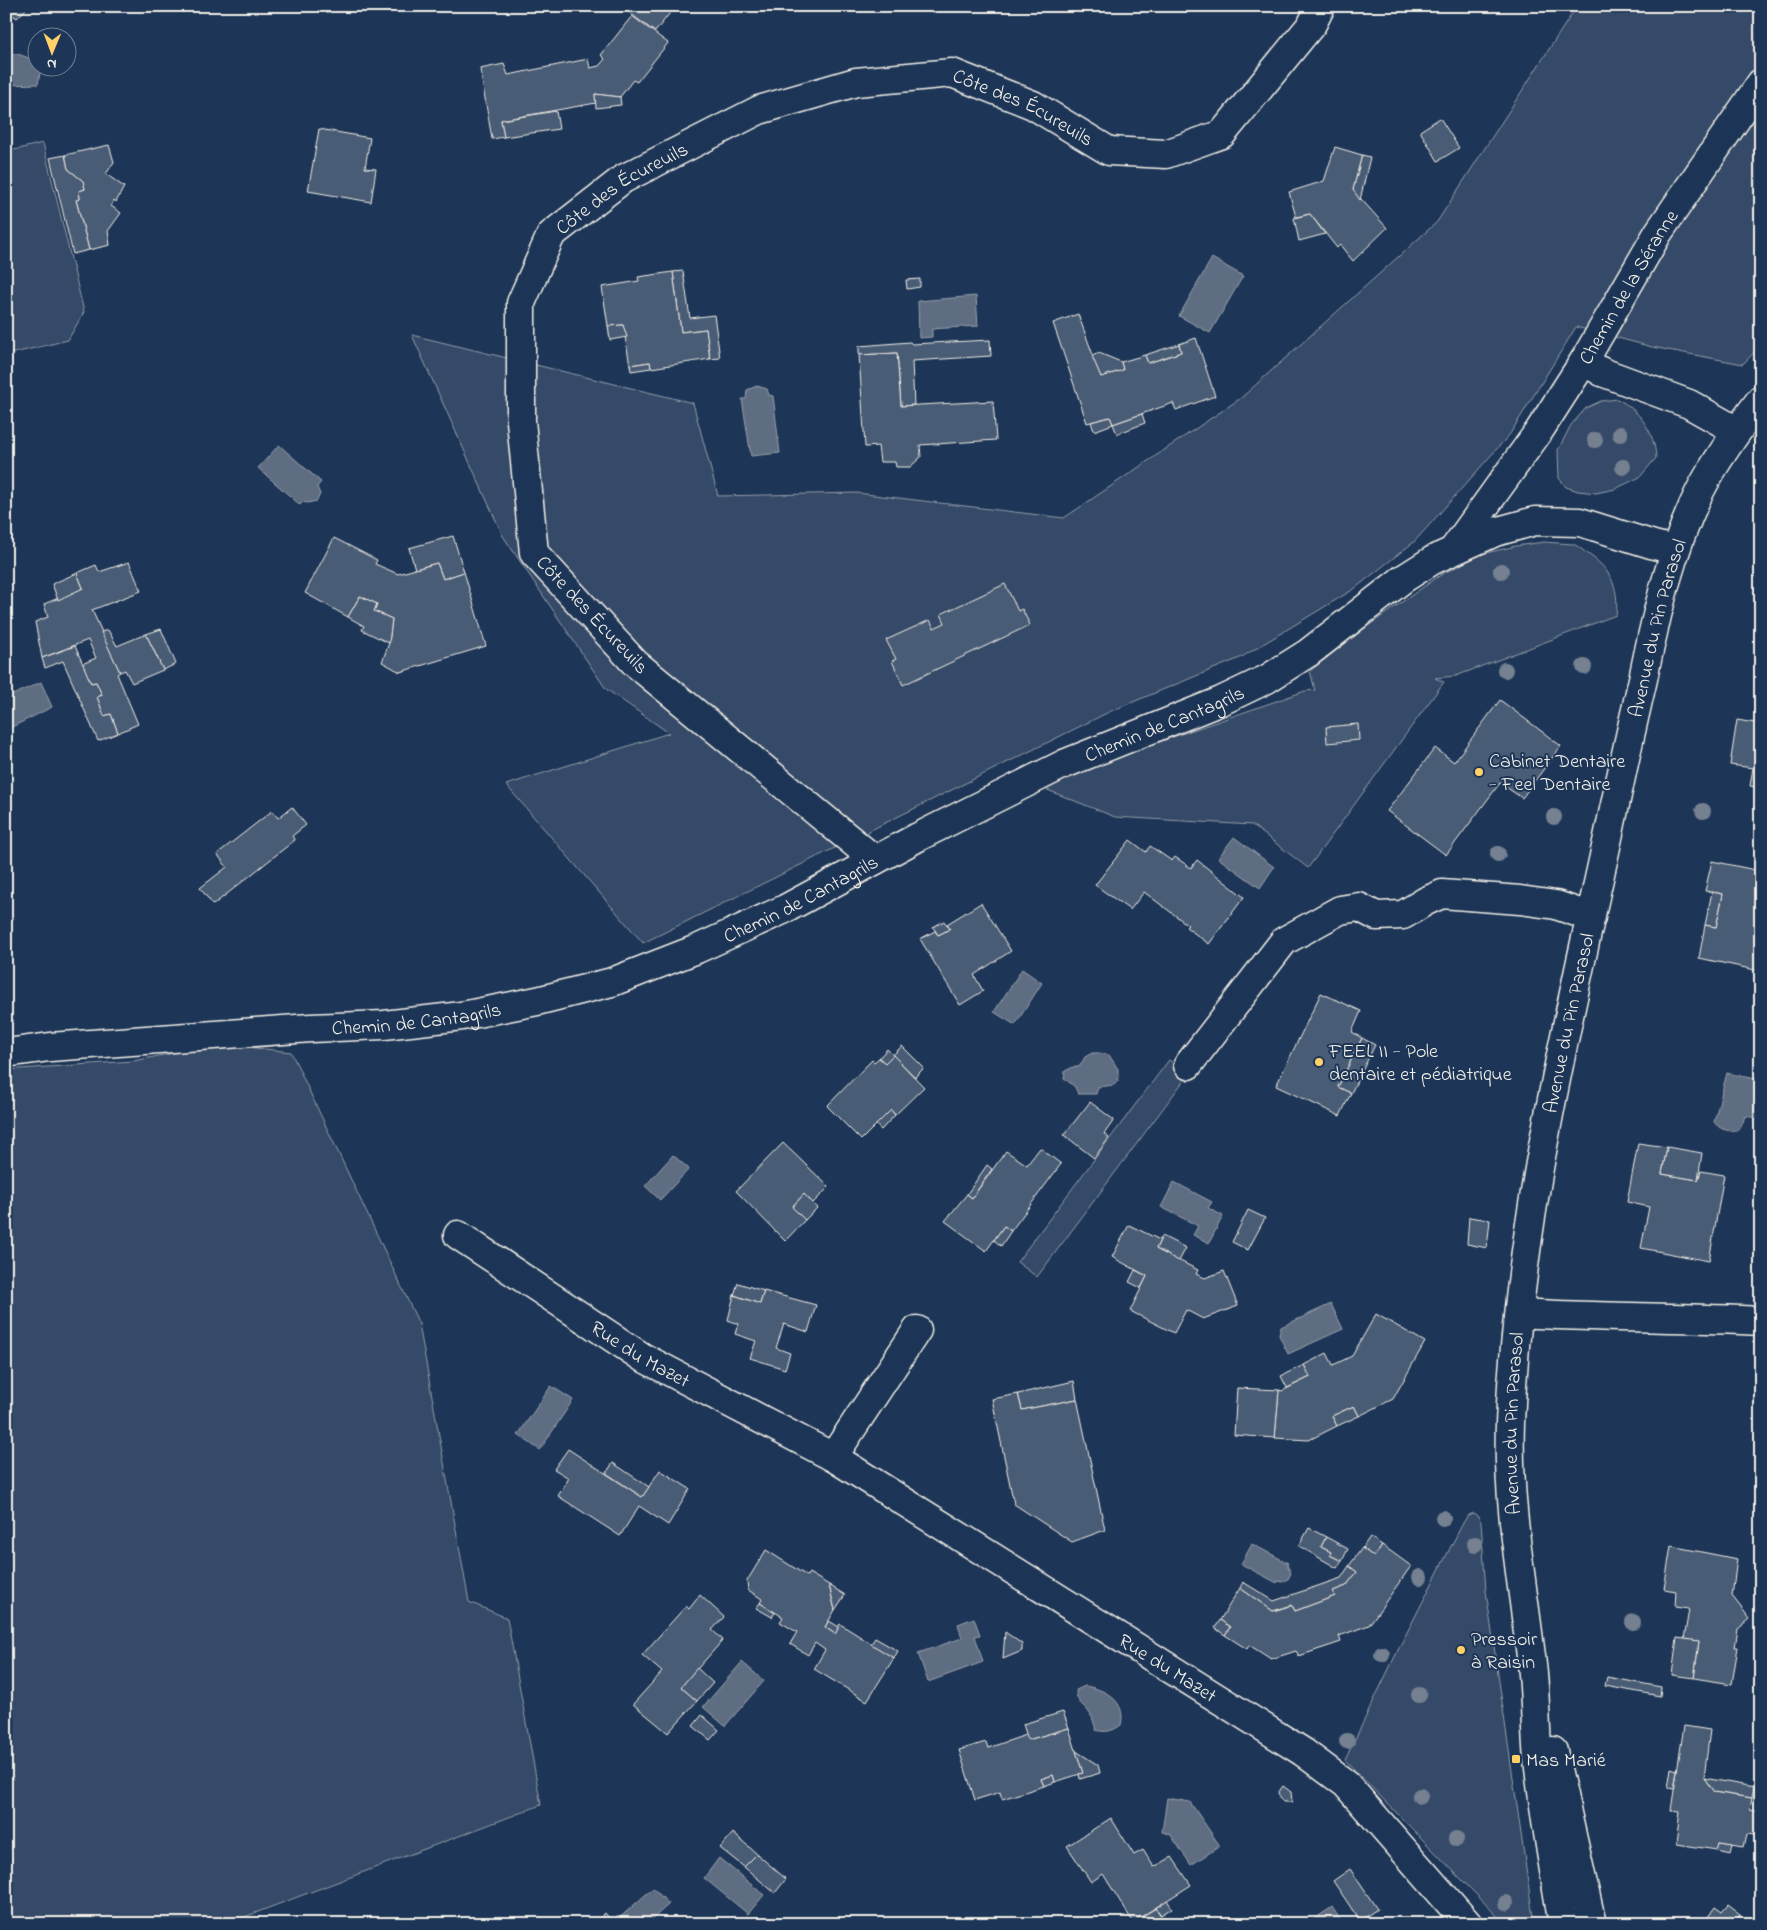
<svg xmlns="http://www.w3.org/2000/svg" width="1767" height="1930" font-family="'Indie Flower',sans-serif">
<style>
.green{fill:#354a67;stroke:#949ea8}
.water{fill:#5e6d82;stroke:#9aa2ab}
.building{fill:#485b74;stroke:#f4f1e8}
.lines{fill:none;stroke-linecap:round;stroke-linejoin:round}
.minor-casing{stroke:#f4f1e8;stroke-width:31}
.minor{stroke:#1d3557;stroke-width:28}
.tree{fill:#748191}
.poi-dot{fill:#ffd166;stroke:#1d3557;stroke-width:2}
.labels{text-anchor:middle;stroke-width:4;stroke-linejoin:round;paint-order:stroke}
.street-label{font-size:20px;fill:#f4f1e8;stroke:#1d3557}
.poi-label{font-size:20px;fill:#f4f1e8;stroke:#1d3557;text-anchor:start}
</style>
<rect width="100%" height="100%" fill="#1d3557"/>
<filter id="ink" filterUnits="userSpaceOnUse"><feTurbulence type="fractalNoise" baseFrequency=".02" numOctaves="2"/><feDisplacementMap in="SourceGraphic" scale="10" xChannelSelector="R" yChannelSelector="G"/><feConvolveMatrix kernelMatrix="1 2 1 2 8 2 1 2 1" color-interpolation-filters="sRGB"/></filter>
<g filter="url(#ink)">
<!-- green -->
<g class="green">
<polygon points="1577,6 1761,6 1761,345 1743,364 1652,347 1576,327 1510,434 1415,541 1354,589 1240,658 1111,711 643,943 506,785 669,733 606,689 503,536 412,335 693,403 718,496 857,493 1064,518 1241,398 1437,222"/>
<polygon points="43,143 84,312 68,340 6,355 6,152"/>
<path d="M1617,399C1640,410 1655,433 1656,458L1640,477L1615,489L1596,493L1578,491L1566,487L1559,478L1558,450L1571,425L1586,408L1601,401Z"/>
<path d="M1544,542C1553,543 1563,543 1572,544C1577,545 1581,549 1585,552C1609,567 1620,586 1616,615L1456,676L1435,678L1444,682L1308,868L1252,825L1115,817L1035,785L1305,691L1315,690L1310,671L1368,626L1442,574L1482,554L1516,546Z"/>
<polygon points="221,1044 291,1052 419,1324 469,1602 507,1618 541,1805 226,1924 6,1924 6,1070 133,1061"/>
<polygon points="1169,1060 1188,1075 1037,1277 1017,1262"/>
<polygon points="1473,1513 1478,1516 1481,1522 1486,1591 1534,1924 1505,1924 1345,1760 1401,1644 1463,1523 1468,1515"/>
</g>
<!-- water -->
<g class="water">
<polygon points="6,53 18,54 37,61 38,68 41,68 38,84 6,85"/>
<polygon points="1212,258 1243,276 1210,333 1179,316"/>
<polygon points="976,296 978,326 932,329 932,337 919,338 918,301"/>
<polygon points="757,386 767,389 769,395 773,396 780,453 751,456 742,399 746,399 747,390"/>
<polygon points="279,445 321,482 317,487 320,494 317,501 307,503 303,502 300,505 258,468"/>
<polygon points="41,682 52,707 6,730 6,698"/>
<polygon points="1234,837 1274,867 1260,888 1218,858"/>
<polygon points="1022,969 1042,983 1015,1025 994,1012"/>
<polygon points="1092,1053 1100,1053 1109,1055 1118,1069 1118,1081 1114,1085 1098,1087 1096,1094 1078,1094 1075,1087 1064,1078 1065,1071 1073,1067 1079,1067 1085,1057"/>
<path d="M1727,1073L1761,1080V1119L1745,1116L1742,1125L1737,1131C1727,1131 1720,1130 1714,1122Z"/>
<polygon points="673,1155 689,1169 660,1200 645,1186"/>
<polygon points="1174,1182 1212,1202 1208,1208 1223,1216 1209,1243 1193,1235 1198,1226 1161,1207"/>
<polygon points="1331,1304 1343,1329 1288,1354 1279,1335 1281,1327"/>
<polygon points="551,1386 573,1400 540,1450 518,1435"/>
<polygon points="1252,1544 1288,1563 1287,1565 1291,1573 1288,1579 1283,1582 1278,1581 1277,1583 1241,1564"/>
<polygon points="974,1618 980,1635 975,1636 983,1662 928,1682 918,1653 962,1638 958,1624"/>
<polygon points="742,1662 764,1681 725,1726 703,1707"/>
<path d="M1085,1686C1106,1689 1127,1702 1121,1725C1113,1731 1106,1733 1096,1730C1094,1724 1093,1718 1090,1714C1084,1704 1076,1704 1076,1690Z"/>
<polygon points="1167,1798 1190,1802 1220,1846 1191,1865 1170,1834 1162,1832"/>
<polygon points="719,1858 764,1895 748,1914 704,1878"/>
<polygon points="653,1888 669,1904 647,1924 619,1924 616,1921"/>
<polygon points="1332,1907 1343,1924 1307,1924"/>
</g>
<!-- building -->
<g class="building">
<polygon points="6,6 29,6 17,18 6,10"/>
<polygon points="624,6 669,6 673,9 655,32 623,8"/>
<polygon points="632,16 668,43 637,82 633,80 620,97 595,94 596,103 501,120 504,137 492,139 480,69 504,64 508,75 588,59 590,68 599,66 605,59 601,55"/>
<polygon points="595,94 620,97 621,105 596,108"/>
<polygon points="556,111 559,129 504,137 501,120"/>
<polygon points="1440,118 1459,148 1438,161 1420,131"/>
<polygon points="319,129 370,138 365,168 376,169 371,202 308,191"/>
<polygon points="109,145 114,162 106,174 124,187 116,202 114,200 111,206 121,213 108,231 110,245 89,250 76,200 80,199 79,191 85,189 83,181 68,169 65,155"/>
<polygon points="1335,147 1362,155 1353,190 1387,228 1353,261 1340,245 1337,248 1310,214 1296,217 1289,192 1324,181"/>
<polygon points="65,155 68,169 83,181 85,189 79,191 80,199 76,200 89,250 73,254 50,158"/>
<polygon points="1362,155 1370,157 1360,200 1353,190"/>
<polygon points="1310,214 1325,234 1299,241 1294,218"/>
<polygon points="683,271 690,318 714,315 720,358 710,359 706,329 681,332 673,272"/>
<polygon points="673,272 681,332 706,329 710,359 651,368 650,362 630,365 623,325 608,326 602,287 639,281 638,277"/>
<polygon points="920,279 920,287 907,289 906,280"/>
<polygon points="1078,314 1101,377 1123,370 1121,362 1145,355 1148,363 1181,352 1179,344 1196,338 1215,396 1176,410 1173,403 1113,424 1110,417 1087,423 1053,323"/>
<polygon points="623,325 627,337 610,340 608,326"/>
<polygon points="990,340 991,356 912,361 914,405 901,406 897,353 859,355 859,346 910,342 912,344"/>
<polygon points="1179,344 1181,352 1148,363 1145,355"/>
<polygon points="897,353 901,406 993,401 996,440 920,445 921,457 910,467 896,467 895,462 880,462 878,446 865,447 859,355"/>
<polygon points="1099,353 1121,362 1123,370 1101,377 1092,356"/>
<polygon points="650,362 651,368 631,371 630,365"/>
<polygon points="1142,414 1145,423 1117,434 1113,424"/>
<polygon points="1110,417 1113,424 1094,431 1091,422"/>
<polygon points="453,536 464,572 443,579 437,563 415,569 409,548"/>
<polygon points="334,538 377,560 375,564 398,574 437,563 443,579 464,572 486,646 400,672 382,662 389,643 392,619 374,611 377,604 360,596 348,617 305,593"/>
<polygon points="129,562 141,591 92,610 120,672 117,674 138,724 118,733 111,714 104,716 97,697 102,695 96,682 91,683 82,664 96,658 88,640 42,658 35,622 48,617 44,604 83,588 77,573 96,565 99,572"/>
<polygon points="77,573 83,588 58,600 52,584"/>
<polygon points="1005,584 1018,611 1022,609 1030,625 903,685 892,661 896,659 886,640 930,620 934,628 945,623 941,614"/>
<polygon points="360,596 377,604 374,611 392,619 389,643 362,630 364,626 348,617"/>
<polygon points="161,629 176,664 163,670 146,634"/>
<polygon points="108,630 117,646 146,634 163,670 132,683 125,670 120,672 101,632"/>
<polygon points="75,646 91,683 96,682 102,695 97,697 104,716 111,714 118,733 98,741 63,661 45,668 42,658"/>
<polygon points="1500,700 1561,746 1522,798 1500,783 1446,855 1387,811 1435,748 1454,762"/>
<polygon points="1737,720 1761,724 1761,788 1750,786 1753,768 1730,765"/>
<polygon points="1358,724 1359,740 1327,743 1326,727"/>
<polygon points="292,807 306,825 292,836 295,840 213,905 200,888 227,867 217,854 272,811 278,818"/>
<polygon points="1130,840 1146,852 1150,846 1172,861 1175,857 1191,868 1197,860 1244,897 1209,944 1186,927 1188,925 1144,892 1130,910 1095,885"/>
<polygon points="1712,861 1760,871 1757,890 1761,891 1760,971 1699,958 1705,925 1716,927 1723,894 1705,891"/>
<polygon points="1712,892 1723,894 1716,927 1705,925"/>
<polygon points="981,903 1011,951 974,975 983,991 960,1005 920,939 935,931 938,935 950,929 947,924"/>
<polygon points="944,921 950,929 938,935 933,927"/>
<polygon points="1321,993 1361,1011 1352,1032 1362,1038 1338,1087 1351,1093 1340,1116 1276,1086"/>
<polygon points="1362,1038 1375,1045 1351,1093 1338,1087"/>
<polygon points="902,1046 924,1068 915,1077 893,1055"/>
<polygon points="887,1049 893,1055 885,1063 879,1058"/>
<polygon points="893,1055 924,1087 895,1115 891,1110 861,1140 827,1106 872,1060 874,1062 879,1058 885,1063"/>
<polygon points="1090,1102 1114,1120 1104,1134 1109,1138 1094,1158 1064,1135"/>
<polygon points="891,1110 895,1115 881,1130 876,1125"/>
<polygon points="783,1143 829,1187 813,1203 804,1194 792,1207 805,1220 785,1241 736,1191"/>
<polygon points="1638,1143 1667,1147 1662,1174 1698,1180 1701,1171 1724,1175 1709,1261 1641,1248 1649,1207 1627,1202"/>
<polygon points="1667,1147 1702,1153 1698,1180 1662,1174"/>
<polygon points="1040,1148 1061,1164 1011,1231 1004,1226 986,1251 945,1221 967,1194 972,1198 1006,1151 1027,1165"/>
<polygon points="987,1165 992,1169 972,1198 967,1194"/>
<polygon points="804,1194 817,1208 805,1220 792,1207"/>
<polygon points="1248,1210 1265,1218 1248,1250 1232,1242"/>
<polygon points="1469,1217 1490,1220 1487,1248 1467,1244"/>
<polygon points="1129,1225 1160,1240 1156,1249 1198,1270 1196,1274 1205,1278 1224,1271 1238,1306 1203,1319 1186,1310 1174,1333 1130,1311 1147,1276 1112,1257"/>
<polygon points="1004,1226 1011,1231 1001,1246 994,1240"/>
<polygon points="1162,1236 1186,1248 1179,1261 1156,1249"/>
<polygon points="1135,1270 1147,1276 1141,1288 1129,1282"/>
<polygon points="738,1283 764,1291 760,1304 734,1295"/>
<polygon points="764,1291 816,1305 808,1332 784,1324 776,1348 790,1353 785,1369 750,1358 756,1341 735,1334 738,1324 728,1320 734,1295 760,1304"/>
<polygon points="1376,1314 1425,1342 1393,1399 1359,1416 1354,1406 1332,1416 1337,1426 1309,1440 1275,1438 1279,1390 1282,1391 1310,1377 1304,1365 1327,1353 1333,1365 1352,1356"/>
<polygon points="1304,1365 1310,1377 1287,1388 1281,1376"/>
<polygon points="1074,1381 1077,1399 1022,1410 1018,1394"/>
<polygon points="1237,1388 1279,1390 1275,1438 1234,1435"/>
<polygon points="1018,1394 1022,1410 1077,1399 1105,1530 1072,1542 1014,1504 992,1399"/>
<polygon points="1354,1406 1359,1416 1337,1426 1332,1416"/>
<polygon points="568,1449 642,1497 660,1470 690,1489 668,1525 639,1506 620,1536 558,1496 569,1478 554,1469"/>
<polygon points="613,1463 649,1487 642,1497 606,1473"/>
<polygon points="1309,1528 1326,1537 1321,1547 1331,1552 1330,1555 1342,1561 1337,1568 1299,1546"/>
<polygon points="1326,1537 1348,1549 1342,1561 1330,1555 1331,1552 1321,1547"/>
<polygon points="1370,1537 1382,1545 1374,1557 1362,1548"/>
<polygon points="1382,1545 1411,1566 1369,1625 1339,1636 1341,1642 1299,1656 1296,1651 1271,1659 1249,1645 1247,1649 1225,1635 1230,1627 1220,1620 1240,1588 1273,1611 1292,1605 1295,1611 1335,1596 1333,1591 1346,1586 1357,1572 1349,1566 1362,1548 1374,1557"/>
<polygon points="1671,1546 1737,1559 1732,1596 1750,1619 1738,1629 1735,1647 1738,1647 1732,1684 1694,1678 1699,1641 1684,1640 1689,1609 1675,1607 1676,1591 1664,1589"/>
<polygon points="766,1550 807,1576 809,1573 829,1585 835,1610 825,1627 835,1634 840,1624 894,1658 867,1701 814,1669 825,1650 815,1643 808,1655 790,1644 797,1632 780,1622 783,1617 760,1603 762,1599 748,1590 747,1581"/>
<polygon points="1349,1566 1357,1572 1346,1586 1333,1591 1335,1596 1295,1611 1292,1605 1273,1611 1240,1588 1243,1582 1274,1601 1341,1578"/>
<polygon points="829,1585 845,1595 835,1610"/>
<polygon points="700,1595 724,1617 712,1630 723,1640 681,1687 697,1701 668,1733 633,1704 662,1672 642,1655 686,1606 689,1609"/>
<polygon points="760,1603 775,1613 772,1617 756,1608"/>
<polygon points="1220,1620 1230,1627 1225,1635 1215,1628"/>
<polygon points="829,1621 839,1627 835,1634 825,1627"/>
<polygon points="1005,1632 1022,1644 1022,1651 1003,1659"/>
<polygon points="875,1638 898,1651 894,1658 871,1644"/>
<polygon points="1677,1638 1699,1641 1694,1678 1672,1675"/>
<polygon points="697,1668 713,1683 697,1701 681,1687"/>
<polygon points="1607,1677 1661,1687 1660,1696 1605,1686"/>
<polygon points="1063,1712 1069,1728 1028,1740 1023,1724"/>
<polygon points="702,1715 719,1730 710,1740 693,1726"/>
<polygon points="1684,1726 1710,1730 1704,1778 1714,1792 1752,1798 1750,1810 1761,1812 1761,1836 1747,1834 1744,1847 1719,1843 1717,1850 1676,1844 1680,1811 1671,1810"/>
<polygon points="1069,1728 1083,1773 1055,1782 1053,1775 1041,1779 1044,1786 1002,1799 1000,1792 975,1800 959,1750 986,1742 988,1748 1026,1735 1028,1740"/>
<polygon points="1076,1751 1098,1765 1100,1773 1080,1779 1079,1774 1083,1773"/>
<polygon points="1671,1768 1677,1770 1674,1789 1668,1788"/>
<polygon points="1053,1775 1055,1782 1044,1786 1041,1779"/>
<polygon points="1704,1778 1754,1787 1752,1798 1714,1792"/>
<polygon points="1283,1786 1291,1792 1292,1802 1283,1802 1278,1793"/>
<polygon points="1111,1818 1134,1855 1143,1850 1154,1867 1172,1857 1191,1885 1133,1922 1103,1874 1091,1882 1067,1846"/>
<polygon points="733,1833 757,1854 744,1867 720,1848"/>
<polygon points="1719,1843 1733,1845 1731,1853 1717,1850"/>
<polygon points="757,1854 786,1879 775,1893 744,1867"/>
<polygon points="1350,1869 1377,1909 1360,1921 1333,1881"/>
<polygon points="1167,1900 1172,1908 1161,1915 1156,1908"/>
<polygon points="1728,1905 1741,1915 1734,1924 1703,1924 1715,1907 1722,1912"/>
<polygon points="1156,1908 1166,1924 1126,1924 1132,1920 1133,1922"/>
<polygon points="605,1913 614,1924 594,1924"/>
</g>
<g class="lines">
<!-- minor casing -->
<g class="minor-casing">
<g id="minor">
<polyline points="1584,361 1602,372 1689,404 1737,431"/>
<path id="s1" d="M1454,549L1539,431L1584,361L1658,233L1761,83"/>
<path id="s2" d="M875,860L635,663L534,553L521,421V303L551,235L623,179L759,110L856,82L952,73L1033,105L1109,151L1166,154L1222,134L1312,24L1321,6"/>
<path id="s3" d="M6,1053L50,1047L311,1028L384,1025L462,1016L537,1001L612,982L697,949L785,909L918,837L1064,764L1221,701L1267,679L1308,653L1403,579L1433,560L1495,532L1535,521L1580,522L1654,545L1675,550"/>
<polyline points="1188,1065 1284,941 1340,910 1359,907 1376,916 1403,915 1426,901 1442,894 1520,900 1556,905 1591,917"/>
<path id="s4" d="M458,1235L642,1357L833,1457L1303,1752L1346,1784L1468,1924"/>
<path d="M1519,1313C1599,1318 1680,1317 1761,1321"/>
<polyline points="833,1457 917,1330"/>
<polyline points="1553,1751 1592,1924"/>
<path id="s5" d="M1563,1924C1554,1872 1545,1820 1539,1768C1535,1737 1536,1705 1533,1674C1524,1590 1507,1507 1510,1423C1518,1223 1567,1027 1609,833C1620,781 1631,730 1643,679C1656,615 1671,550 1700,491C1717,458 1739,428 1761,399"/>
</g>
</g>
<!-- minor -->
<use href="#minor" class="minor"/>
</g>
<!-- trees -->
<g class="tree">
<circle cx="1620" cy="434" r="8"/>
<circle cx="1595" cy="440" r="8"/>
<circle cx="1623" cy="467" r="8"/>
<circle cx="1501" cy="571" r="8"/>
<circle cx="1584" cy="667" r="8"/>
<circle cx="1505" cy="670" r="8"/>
<circle cx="1703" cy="811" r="8"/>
<circle cx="1554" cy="817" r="8"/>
<circle cx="1498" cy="854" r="8"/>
<circle cx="1443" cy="1518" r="8"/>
<circle cx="1475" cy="1544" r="8"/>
<circle cx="1420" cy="1577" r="8"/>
<circle cx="1633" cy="1622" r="8"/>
<circle cx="1382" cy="1654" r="8"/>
<circle cx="1419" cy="1695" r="8"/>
<circle cx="1347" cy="1741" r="8"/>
<circle cx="1420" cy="1796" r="8"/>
<circle cx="1456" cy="1839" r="8"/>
<circle cx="1506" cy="1903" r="8"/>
</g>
</g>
<!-- markers -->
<g class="poi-dot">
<circle cx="1479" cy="772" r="5"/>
<circle cx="1319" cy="1062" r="5"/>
<circle cx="1461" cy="1650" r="5"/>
<rect x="1511" y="1754" width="10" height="10" rx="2.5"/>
</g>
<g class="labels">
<!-- street labels -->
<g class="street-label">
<text dy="7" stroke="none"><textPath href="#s2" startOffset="1305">Côte des Écureuils</textPath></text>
<text dy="7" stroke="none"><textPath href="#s2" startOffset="870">Côte des Écureuils</textPath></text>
<text dy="7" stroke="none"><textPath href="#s1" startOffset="315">Chemin de la Séranne</textPath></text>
<text transform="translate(593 614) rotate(47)" y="7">Côte des Écureuils</text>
<text dy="7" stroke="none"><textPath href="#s5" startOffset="1314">Avenue du Pin Parasol</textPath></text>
<text dy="7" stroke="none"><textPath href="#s3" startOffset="1222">Chemin de Cantagrils</textPath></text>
<text dy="7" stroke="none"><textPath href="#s3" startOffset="818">Chemin de Cantagrils</textPath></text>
<text dy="7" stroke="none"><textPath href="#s3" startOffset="412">Chemin de Cantagrils</textPath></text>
<text dy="7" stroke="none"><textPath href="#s5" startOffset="909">Avenue du Pin Parasol</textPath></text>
<text dy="7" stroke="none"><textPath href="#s4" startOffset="218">Rue du Mazet</textPath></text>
<text dy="7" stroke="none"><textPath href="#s5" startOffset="504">Avenue du Pin Parasol</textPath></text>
<text dy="7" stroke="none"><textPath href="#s4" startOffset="832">Rue du Mazet</textPath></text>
</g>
<!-- poi labels -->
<g class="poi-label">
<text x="1489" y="767">Cabinet Dentaire<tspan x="1489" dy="23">- Feel Dentaire</tspan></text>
<text x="1329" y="1057">FEEL II - Pole<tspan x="1329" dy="23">dentaire et pédiatrique</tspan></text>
<text x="1471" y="1645">Pressoir<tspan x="1471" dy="23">à Raisin</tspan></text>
<text x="1526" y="1766">Mas Marié</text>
</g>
</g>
<!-- margin -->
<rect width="1767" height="1930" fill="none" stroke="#1d3557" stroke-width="25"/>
<rect x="12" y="12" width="1742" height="1905" fill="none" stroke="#f4f1e8" stroke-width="2" filter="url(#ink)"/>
<!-- north arrow -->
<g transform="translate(52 52) rotate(181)"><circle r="24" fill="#1d3557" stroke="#738091"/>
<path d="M0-4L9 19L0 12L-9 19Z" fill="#ffd166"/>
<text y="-8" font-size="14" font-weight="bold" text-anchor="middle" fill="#f4f1e8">N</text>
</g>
</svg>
